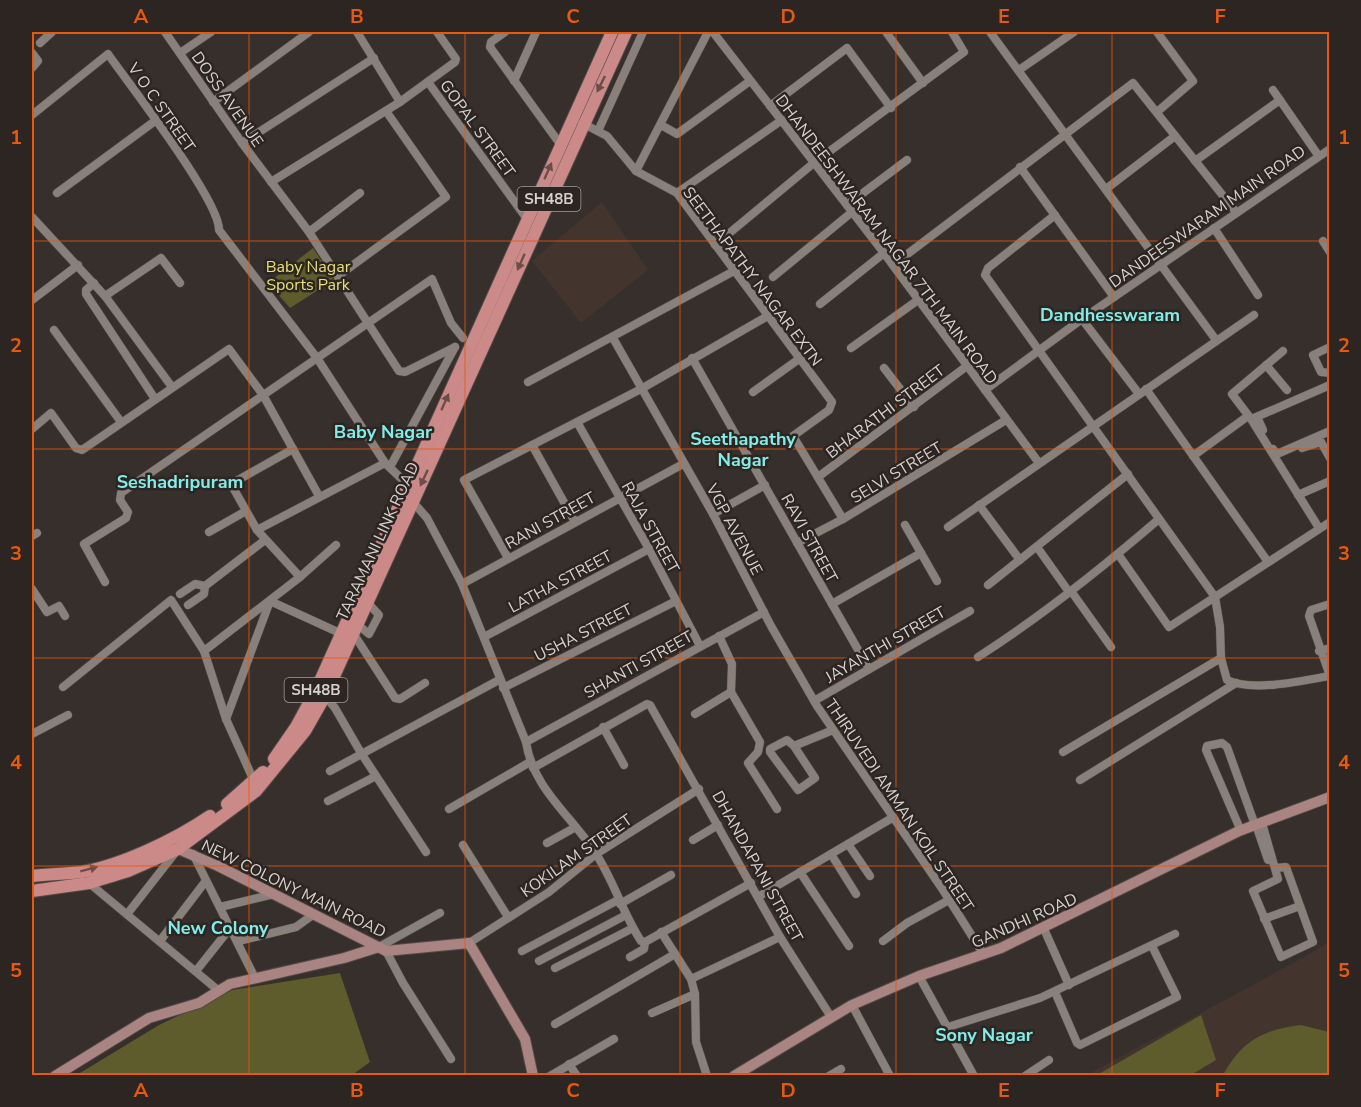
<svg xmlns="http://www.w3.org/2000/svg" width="1361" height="1107" font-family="'Nunito Sans',sans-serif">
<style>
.built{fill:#43352e}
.green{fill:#5e5b2c}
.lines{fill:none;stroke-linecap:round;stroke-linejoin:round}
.street-casing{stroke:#524b47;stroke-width:9}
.secondary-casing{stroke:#524b47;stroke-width:12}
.primary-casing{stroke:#524b47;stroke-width:14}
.street{stroke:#89807b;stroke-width:8}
.secondary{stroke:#aa8482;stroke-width:10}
.primary{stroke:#cb8988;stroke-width:12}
.oneway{fill:#6c4d4a}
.grid{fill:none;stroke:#e8590c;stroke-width:1.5;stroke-opacity:0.55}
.labels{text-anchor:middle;stroke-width:5;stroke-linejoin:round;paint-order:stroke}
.shield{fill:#2c2521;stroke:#a39d9a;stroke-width:1.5}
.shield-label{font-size:15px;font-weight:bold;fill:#d6d1ce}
.street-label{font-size:16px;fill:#d6d1ce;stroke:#2c2521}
.park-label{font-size:16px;fill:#e8e073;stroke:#2c2521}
.neighbourhood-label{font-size:18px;font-weight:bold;fill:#82ede8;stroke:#2c2521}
.neatline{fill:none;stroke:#e8590c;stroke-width:2}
.grid-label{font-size:20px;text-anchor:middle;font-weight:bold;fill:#e8590c}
</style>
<rect width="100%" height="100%" fill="#362f2b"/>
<!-- built -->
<g class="built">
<polygon points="602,202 648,270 581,323 532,261"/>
<polygon points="1329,942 1329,1075 1085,1076 1306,956"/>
</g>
<!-- green -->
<g class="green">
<polygon points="313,248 334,280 290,308 268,283"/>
<polygon points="340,973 370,1062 352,1075 75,1076 159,1025 232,990"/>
<polygon points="1201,1015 1216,1060 1191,1075 1097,1075"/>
<path d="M1301,1025L1329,1032V1075H1223C1242,1041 1262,1030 1301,1025Z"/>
</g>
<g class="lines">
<!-- street casing -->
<g class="street-casing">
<g id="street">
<polyline points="165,32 242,143 309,232 399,371 405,372 455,347"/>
<polyline points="357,32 400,102"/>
<polyline points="505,32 491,42 490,47 560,144"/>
<polyline points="713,32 884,253 1039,463"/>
<polyline points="886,32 923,83"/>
<polyline points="990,32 1216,340"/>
<polyline points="1157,32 1193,81 1157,112"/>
<polyline points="40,43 52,32"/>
<polyline points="32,53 38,61 32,68"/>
<polyline points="180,53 211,32"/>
<polyline points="1019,70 1074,32"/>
<polyline points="514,81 536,32"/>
<polyline points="428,82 527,219"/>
<polyline points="1273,90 1318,155"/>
<polyline points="213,102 309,32"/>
<polyline points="770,106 847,48 891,108"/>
<path d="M32,115L108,54C129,84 220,201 219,230L317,358L385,463L408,485"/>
<polyline points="582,123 607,136 636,171 677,193 832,402 829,410 793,436 843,519"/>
<polyline points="661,125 677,134 750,81"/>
<polyline points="598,131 643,32"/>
<polyline points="242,143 374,58"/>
<polyline points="1195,161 1280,100"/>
<polyline points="1020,167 1114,297"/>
<polyline points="636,171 708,32"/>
<polyline points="271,182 400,102 455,62 456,59 437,32"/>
<polyline points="1106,189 1175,136"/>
<polyline points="57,193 155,121"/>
<polyline points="677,193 782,120"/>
<polyline points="847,205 907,160"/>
<path d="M1055,215L988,268L985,275L1215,597L1220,627L1221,658L1227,680C1252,692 1303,681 1329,676"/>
<polyline points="32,217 105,296 172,387"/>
<polyline points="1214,228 1258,295"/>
<polyline points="309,232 360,193"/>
<polyline points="1323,241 1330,252"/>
<polyline points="715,245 815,162 964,52 952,32"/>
<polyline points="893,265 1133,83 1236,212"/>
<polyline points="338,276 446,197 386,111"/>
<polyline points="773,277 852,212"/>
<polyline points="94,283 86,290 86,294 155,399"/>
<polyline points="105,296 161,258 180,283"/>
<polyline points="32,300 78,265"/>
<polyline points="820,304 884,253"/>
<polyline points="1082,319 1139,394"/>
<polyline points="54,330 121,422"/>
<polyline points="613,338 713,514 771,626 817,706 943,890 984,955"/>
<polyline points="1330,347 1313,355 1321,372 1330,373"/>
<polyline points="851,348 918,300"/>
<polyline points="1283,351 1232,394 1251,419 1319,528"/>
<polyline points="692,358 869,669"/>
<polyline points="1266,365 1287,390"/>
<polyline points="884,368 914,407"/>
<polyline points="528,382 734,271"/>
<polyline points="1146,389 1268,562"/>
<polyline points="985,390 1082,319 1330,149"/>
<polyline points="753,392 799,359"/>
<polyline points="1257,417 1263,430"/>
<polyline points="1254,418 1330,385"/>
<polyline points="577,422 649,549 700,646"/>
<polyline points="32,429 51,413 76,448 82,450 229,349 263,395 319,496"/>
<polyline points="532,445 575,522"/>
<polyline points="1302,448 1321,442 1330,458"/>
<polyline points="293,449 231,484 257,530 300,577"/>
<polyline points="1273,449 1277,454 1330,431"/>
<polyline points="1193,456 1248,416"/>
<polyline points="390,467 455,347"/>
<polyline points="818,477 967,366"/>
<polyline points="1298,495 1330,481"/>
<path d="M413,502L427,518L462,584L526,742C533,789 572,816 596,854C614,881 623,914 641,941L645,942L751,883"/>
<polyline points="979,505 1020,560"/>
<polyline points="713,514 765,485"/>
<polyline points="905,525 937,581"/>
<polyline points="948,527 1254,315"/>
<polyline points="257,530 385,463"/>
<polyline points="209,532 246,511"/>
<polyline points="32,536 37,533"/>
<polyline points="797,543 843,519 1006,420"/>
<polyline points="1037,547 1069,592"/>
<polyline points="1118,554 1169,627 1330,522"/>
<polyline points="508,558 464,480 641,389 766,317"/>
<polyline points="105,582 84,544 126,518 128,512 120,500 121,493 432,279 451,323 463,338"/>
<polyline points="462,584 683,464"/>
<polyline points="988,585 1128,474"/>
<polyline points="32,589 47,612 59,606 65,616"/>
<polyline points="1071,591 1111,647"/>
<polyline points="180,594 195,584 205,586"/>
<polyline points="832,604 921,553"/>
<polyline points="1330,604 1311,610 1309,616 1330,676"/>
<polyline points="188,605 204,594 205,586 265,540"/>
<polyline points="357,624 369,634 379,615 367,602"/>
<polyline points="353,633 395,698 400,699 425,683"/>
<polyline points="719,636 732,664 731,692 760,742 758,752 748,763 777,809"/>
<polyline points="484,637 649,549"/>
<polyline points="1319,651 1330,648"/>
<path d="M978,657C1042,616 1102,568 1159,519"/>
<polyline points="63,687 171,600 204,651"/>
<polyline points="503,688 676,601"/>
<polyline points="325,696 335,708 361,753 426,852"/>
<polyline points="814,701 970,611"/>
<polyline points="695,714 731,692"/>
<polyline points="226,719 270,601 342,634"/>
<polyline points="603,727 624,765"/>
<polyline points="32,734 68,715"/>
<polyline points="526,742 764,612"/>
<polyline points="794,746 815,778 798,790 770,752 770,749 787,740 794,746 833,730"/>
<polyline points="1063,752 1221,658"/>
<polyline points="533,768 647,704 650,705 780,937 831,1017"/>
<polyline points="330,771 499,680"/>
<polyline points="1080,780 1236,683"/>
<polyline points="254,781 226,719 204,651 300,577 336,545"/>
<polyline points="328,801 376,776"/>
<polyline points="449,809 530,762"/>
<polyline points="1262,823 1278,879 1253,891 1281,957 1313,942 1286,867 1275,868"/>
<polyline points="1256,825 1268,860"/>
<polyline points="1241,831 1206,750 1207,746 1222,743 1227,747 1255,825"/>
<polyline points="693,840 718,825"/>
<polyline points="547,843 574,828"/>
<polyline points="848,844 870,876"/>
<polyline points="463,845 508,917"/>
<polyline points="193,854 255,978"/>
<polyline points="831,854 856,894"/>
<polyline points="800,872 849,946"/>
<polyline points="89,883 219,991"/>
<polyline points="758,897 892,818"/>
<polyline points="620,904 671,875"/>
<polyline points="220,907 274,894"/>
<polyline points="128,913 175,853"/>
<polyline points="1264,919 1300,906"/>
<polyline points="1044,929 1069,985"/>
<polyline points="661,932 691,979 695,994 696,1042 707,1076"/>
<polyline points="160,941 205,882"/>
<polyline points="239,941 296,927 314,914"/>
<polyline points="883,941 907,923 949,900"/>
<polyline points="469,943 549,892 596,854 699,789"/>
<polyline points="379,947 440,913"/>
<polyline points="386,951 403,983 451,1059"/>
<polyline points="522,951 618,900"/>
<polyline points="630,957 644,949 645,942"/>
<polyline points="539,961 626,915"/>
<polyline points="555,968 633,928"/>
<polyline points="196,971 231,927"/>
<polyline points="919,976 974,1076"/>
<polyline points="691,979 780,937"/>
<polyline points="1055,992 1077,1043 1080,1045 1177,997 1152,946"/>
<polyline points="852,1005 890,1076"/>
<polyline points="652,1013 695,994"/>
<polyline points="555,1024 675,954"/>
<polyline points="948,1027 1040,998 1175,934"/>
<polyline points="569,1064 577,1076"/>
<polyline points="550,1076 614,1039"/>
<polyline points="829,1076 841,1069"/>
<polyline points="1025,1076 1049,1060"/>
</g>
</g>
<!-- secondary casing -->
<g class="secondary-casing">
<g id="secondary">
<polyline points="178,849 218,866 386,951 469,943 525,1039 533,1076"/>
<polyline points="55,1076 149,1018 199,1003 230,984 344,958 379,947"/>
<polyline points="734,1076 852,1005 919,976 1001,948 1239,831 1330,797"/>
</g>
</g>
<!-- primary casing -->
<g class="primary-casing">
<g id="primary">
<polyline points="274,759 296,727 316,690 612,32"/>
<polyline points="227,804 263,772"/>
<path d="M32,876C48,874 66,874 82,872C123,865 176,839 210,816"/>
<polyline points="32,891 89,883 128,871 178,849 256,791 305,731 325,696 626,32"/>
</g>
</g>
<!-- street -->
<use href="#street" class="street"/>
<!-- secondary -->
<use href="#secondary" class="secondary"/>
<!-- primary -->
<use href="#primary" class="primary"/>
</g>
<!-- one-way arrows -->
<defs><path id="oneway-solid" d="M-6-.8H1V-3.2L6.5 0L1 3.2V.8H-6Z" transform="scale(1.5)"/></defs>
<g class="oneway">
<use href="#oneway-solid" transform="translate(601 84) rotate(116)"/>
<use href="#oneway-solid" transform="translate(548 171) rotate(-66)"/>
<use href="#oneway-solid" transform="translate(521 262) rotate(114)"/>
<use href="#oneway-solid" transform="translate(445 402) rotate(-66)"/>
<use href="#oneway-solid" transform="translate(424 478) rotate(115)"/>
<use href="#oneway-solid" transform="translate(89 869) rotate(-15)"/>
</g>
<!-- grid -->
<path class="grid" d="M249,32V1076M465,32V1076M680,32V1076M896,32V1076M1112,32V1076M32,241H1330M32,449H1330M32,658H1330M32,866H1330"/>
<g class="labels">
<!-- shield labels -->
<g class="shield">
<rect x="517.5" y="187" width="63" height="24" rx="4.5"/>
<rect x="284.5" y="678" width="63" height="24" rx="4.5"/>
</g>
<g class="shield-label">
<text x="549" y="204">SH48B</text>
<text x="316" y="695">SH48B</text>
</g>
<!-- street labels -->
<g class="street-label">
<text transform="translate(228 99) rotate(55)" y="6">DOSS AVENUE</text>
<text transform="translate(162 107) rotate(55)" y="6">V O C STREET</text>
<text transform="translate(478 128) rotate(54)" y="6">GOPAL STREET</text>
<text transform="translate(1207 216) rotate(-35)" y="6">DANDEESWARAM MAIN ROAD</text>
<text transform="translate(887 239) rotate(53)" y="6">DHANDEESHWARAM NAGAR 7TH MAIN ROAD</text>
<text transform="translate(753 276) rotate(53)" y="6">SEETHAPATHY NAGAR EXTN</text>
<text transform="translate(885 411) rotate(-37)" y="6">BHARATHI STREET</text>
<text transform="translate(896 472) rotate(-31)" y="6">SELVI STREET</text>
<text transform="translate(550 520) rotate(-29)" y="6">RANI STREET</text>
<text transform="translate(651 527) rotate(61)" y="6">RAJA STREET</text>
<text transform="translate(735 529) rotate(62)" y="6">VGP AVENUE</text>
<text transform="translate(810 538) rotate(61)" y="6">RAVI STREET</text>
<text transform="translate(377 541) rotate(-65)" y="6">TARAMANI LINK ROAD</text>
<text transform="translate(560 581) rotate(-28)" y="6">LATHA STREET</text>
<text transform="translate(583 632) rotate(-27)" y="6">USHA STREET</text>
<text transform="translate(885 644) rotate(-30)" y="6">JAYANTHI STREET</text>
<text transform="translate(638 664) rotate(-29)" y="6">SHANTI STREET</text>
<text transform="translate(900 805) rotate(56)" y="6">THIRUVEDI AMMAN KOIL STREET</text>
<text transform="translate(576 855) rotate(-35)" y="6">KOKILAM STREET</text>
<text transform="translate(758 866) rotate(61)" y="6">DHANDAPANI STREET</text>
<text transform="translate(294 888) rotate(26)" y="6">NEW COLONY MAIN ROAD</text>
<text transform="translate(1024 920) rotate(-24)" y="6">GANDHI ROAD</text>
</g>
<!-- park labels -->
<g class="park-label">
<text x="308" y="272">Baby Nagar<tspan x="308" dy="18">Sports Park</tspan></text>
</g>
<!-- neighbourhood labels -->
<g class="neighbourhood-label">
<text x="1110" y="321">Dandhesswaram</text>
<text x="383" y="438">Baby Nagar</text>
<text x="743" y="445">Seethapathy<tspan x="743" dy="21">Nagar</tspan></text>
<text x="180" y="488">Seshadripuram</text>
<text x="218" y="934">New Colony</text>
<text x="984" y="1041">Sony Nagar</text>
</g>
</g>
<!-- border -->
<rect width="1361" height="1107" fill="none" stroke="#2c2521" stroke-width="66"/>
<rect x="33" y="33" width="1295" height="1041" class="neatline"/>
<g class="grid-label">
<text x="141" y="23">A</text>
<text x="357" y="23">B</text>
<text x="573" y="23">C</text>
<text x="788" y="23">D</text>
<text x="1004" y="23">E</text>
<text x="1220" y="23">F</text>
<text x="16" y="144">1</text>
<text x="1344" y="144">1</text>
<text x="16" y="352">2</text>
<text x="1344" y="352">2</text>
<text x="16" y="560">3</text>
<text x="1344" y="560">3</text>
<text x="16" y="769">4</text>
<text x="1344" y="769">4</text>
<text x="16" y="977">5</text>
<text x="1344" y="977">5</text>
<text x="141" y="1097">A</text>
<text x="357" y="1097">B</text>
<text x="573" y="1097">C</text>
<text x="788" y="1097">D</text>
<text x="1004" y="1097">E</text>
<text x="1220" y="1097">F</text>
</g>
</svg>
